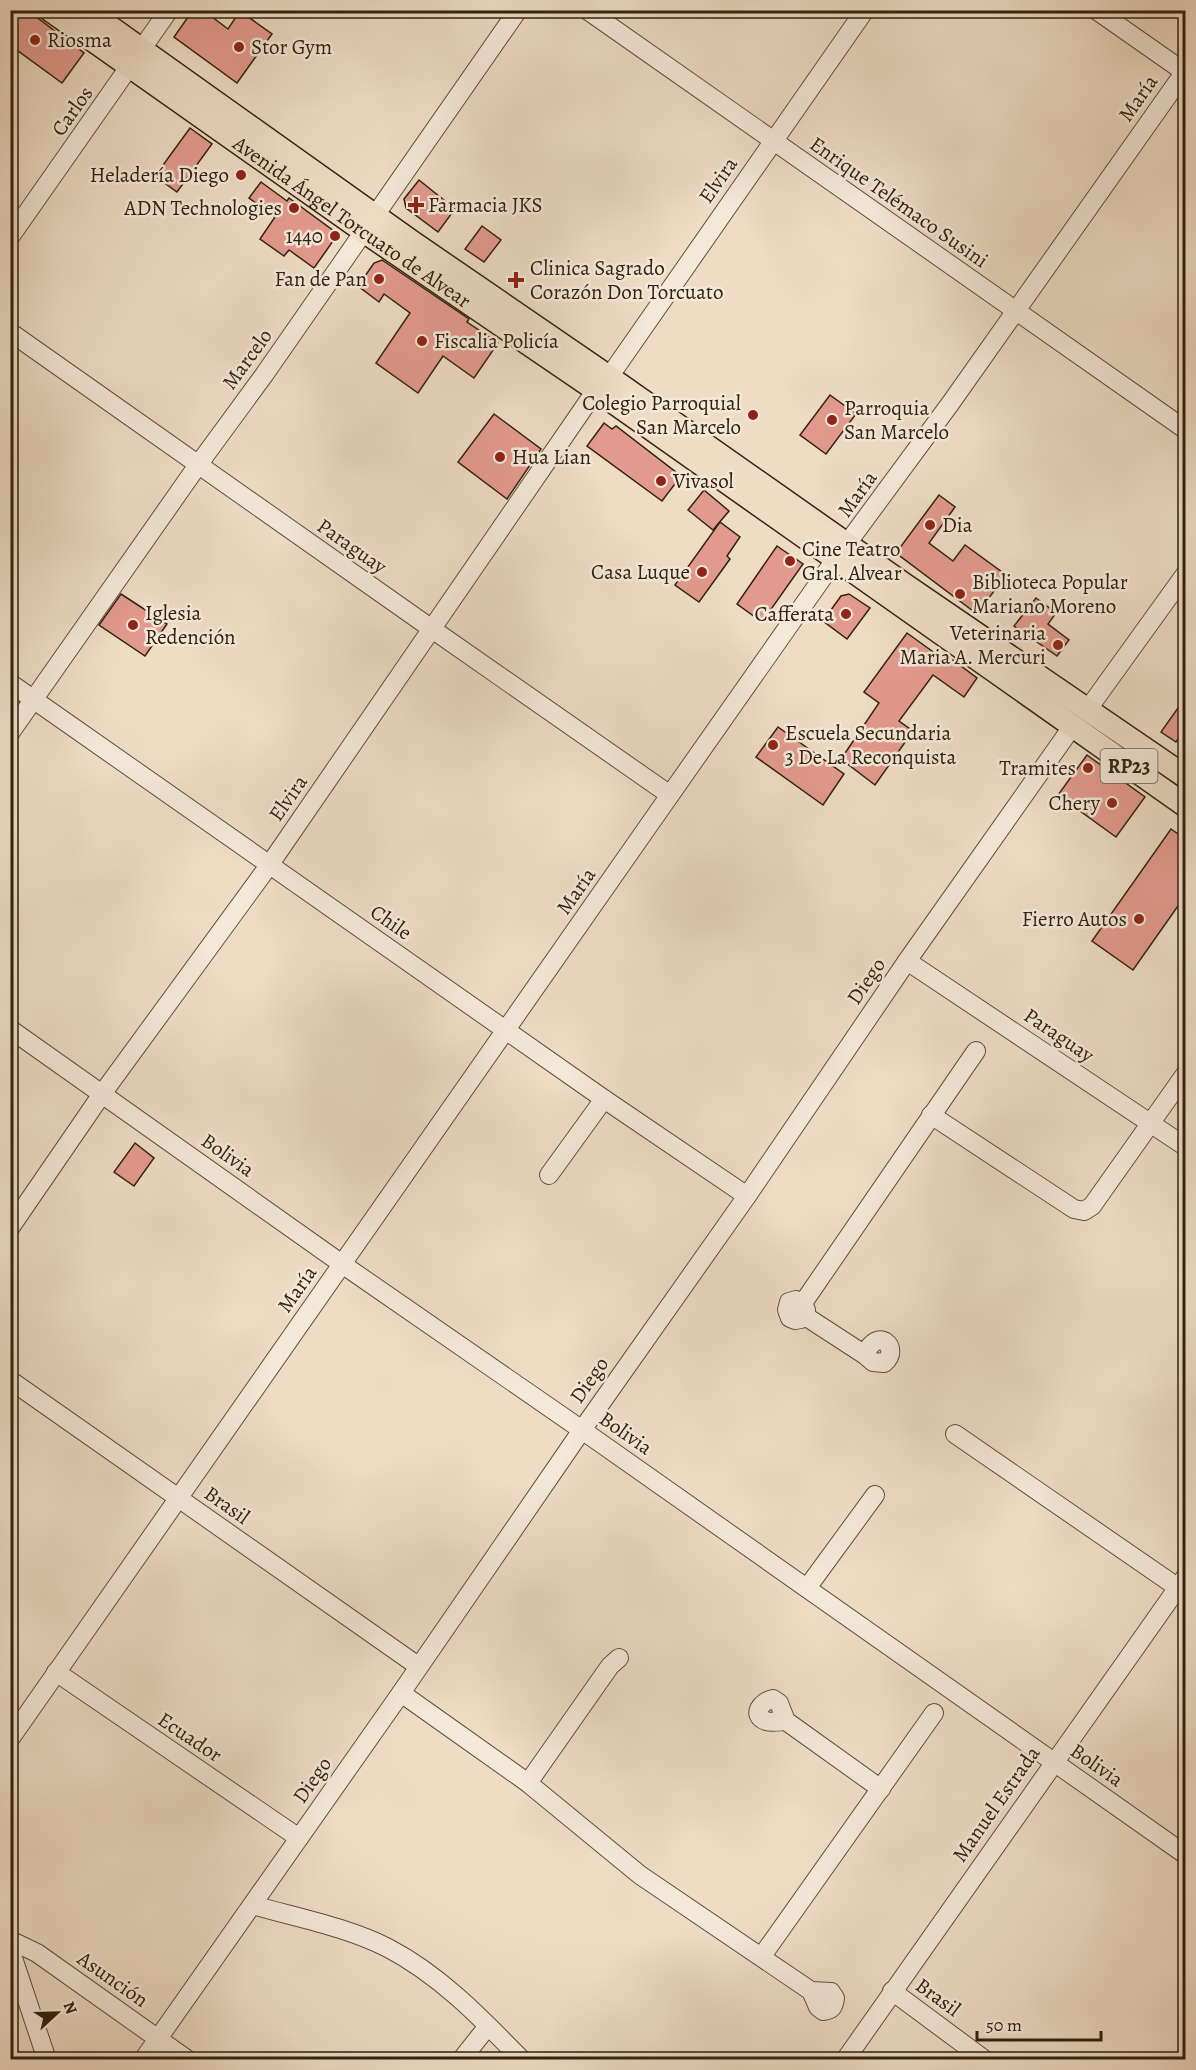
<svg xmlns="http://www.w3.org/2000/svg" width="1196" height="2070" font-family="Alegreya,serif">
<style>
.building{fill:#e39a8e;stroke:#31210e;stroke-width:1.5}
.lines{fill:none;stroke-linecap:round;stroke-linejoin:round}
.minor-casing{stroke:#60503c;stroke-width:20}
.major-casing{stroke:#31210e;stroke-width:25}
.minor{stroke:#f4e8d9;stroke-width:18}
.major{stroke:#eedcc5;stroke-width:22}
.poi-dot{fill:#8f2418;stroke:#f4e8d9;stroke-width:2}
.labels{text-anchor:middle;stroke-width:5;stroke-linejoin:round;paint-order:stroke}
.shield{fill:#f4e8d9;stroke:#6c5d4b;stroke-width:1.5}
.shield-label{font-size:20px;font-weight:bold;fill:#31210e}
.poi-label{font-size:21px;fill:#31210e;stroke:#f4e8d9;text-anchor:start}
.street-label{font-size:21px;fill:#31210e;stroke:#f4e8d9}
</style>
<rect width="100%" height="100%" fill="#eedcc5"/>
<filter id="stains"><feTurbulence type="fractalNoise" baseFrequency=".00333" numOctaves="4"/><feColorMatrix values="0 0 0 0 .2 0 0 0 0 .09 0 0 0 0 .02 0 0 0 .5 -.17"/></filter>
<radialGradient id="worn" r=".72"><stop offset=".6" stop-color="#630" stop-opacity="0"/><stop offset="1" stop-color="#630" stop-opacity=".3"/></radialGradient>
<!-- building -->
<g class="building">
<polygon points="10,10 27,10 84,53 62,83 10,45"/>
<polygon points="193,10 203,10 228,29 240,11 272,34 237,83 174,37"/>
<polygon points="190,128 212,144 177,192 155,176"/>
<polygon points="419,180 455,209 438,232 406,208 404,199"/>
<polygon points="261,182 287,201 289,198 338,234 314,268 289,250 284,256 260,239 275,217 249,198"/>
<polygon points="482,226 501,240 484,262 465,249"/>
<polygon points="382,260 469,319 467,322 498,343 474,378 443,356 418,393 376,363 410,313 384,294 379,302 358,286 374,263"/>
<polygon points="830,395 856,414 826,454 800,435"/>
<polygon points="494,414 541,449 507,499 458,462"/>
<polygon points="604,423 612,429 616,426 681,476 662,501 587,446"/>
<polygon points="704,490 729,511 713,530 688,510"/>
<polygon points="939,495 955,507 929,543 953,561 965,545 1006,575 977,614 896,553"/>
<polygon points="720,522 740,537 727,556 730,559 699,602 675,585"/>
<polygon points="777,546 803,564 762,622 737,604"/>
<polygon points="121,594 167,624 145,656 99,625"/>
<polygon points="849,594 870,608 847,639 823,621 841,596"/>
<polygon points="1036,598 1056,613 1048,624 1069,640 1057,656 1014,626"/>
<polygon points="907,633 950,664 953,660 977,678 964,697 933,675 899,721 913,731 875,785 841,759 879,703 864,692"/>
<polygon points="1185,698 1185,729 1176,742 1161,732"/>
<polygon points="778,727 844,774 823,805 756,757"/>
<polygon points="1087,755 1145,797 1116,837 1058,795"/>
<polygon points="1171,829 1185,839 1185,896 1133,970 1092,941"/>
<polygon points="135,1143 154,1158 134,1186 114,1172"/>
</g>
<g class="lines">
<!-- minor casing -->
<g class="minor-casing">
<g id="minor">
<polyline points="587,10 1186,430"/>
<polyline points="1096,10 1186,73"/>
<polyline points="10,237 169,10"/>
<polyline points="10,332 432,629 670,795"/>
<polyline points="609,377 865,10"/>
<polyline points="10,683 604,1099 747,1196"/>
<polyline points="1088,709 1186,573"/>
<polyline points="10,733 198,465 264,375 518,10"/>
<polyline points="907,961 1186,1147"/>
<polyline points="10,1029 342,1264 582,1430 1186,1855"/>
<polyline points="931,1115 1074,1209 1084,1211 1092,1206 1186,1073"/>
<polyline points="549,1175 604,1099"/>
<polyline points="10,1228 102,1094 270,864 596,390"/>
<polyline points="803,1303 796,1300 789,1302 787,1310 790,1318 795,1320 801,1319 805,1316"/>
<path d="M865,1355C877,1325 902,1348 884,1363L873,1362L865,1355L805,1316L806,1310L803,1303L976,1051"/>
<polyline points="10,1380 418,1666"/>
<polyline points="955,1434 1177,1587"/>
<polyline points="807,1588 875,1495"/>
<polyline points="56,1672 299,1838"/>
<path d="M401,1693L528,1783L640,1875L811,1991L818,2007L823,2011C832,2010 834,2007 835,1998L831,1992L811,1991"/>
<path d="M786,1721C780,1721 772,1723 766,1721C750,1715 762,1701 773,1699L779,1703L786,1721L881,1789"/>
<polyline points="10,1739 670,795 835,560 950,404 1186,70"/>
<polyline points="528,1783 610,1666 619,1658"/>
<path d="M253,1905C298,1918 347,1927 388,1948C440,1975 482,2019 522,2060"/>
<polyline points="10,1940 37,1953 188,2060"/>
<polyline points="10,1949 47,2060"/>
<polyline points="762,1956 934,1713"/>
<polyline points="892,1991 985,2060"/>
<polyline points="143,2060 401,1693 582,1430 747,1196 907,961 1072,727"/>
<polyline points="461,2060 488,2026"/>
<polyline points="845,2060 1186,1576"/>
</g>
</g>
<!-- major casing -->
<g class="major-casing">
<g id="major">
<path id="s1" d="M50,10L365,232L596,390L1186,806"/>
<polyline points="86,10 412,242 609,377 905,585 1186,777"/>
</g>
</g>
<!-- minor -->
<use href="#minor" class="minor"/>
<!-- major -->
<use href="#major" class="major"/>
</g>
<!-- markers -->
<g class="poi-dot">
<circle cx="35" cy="40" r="6"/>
<circle cx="239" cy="47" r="6"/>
<circle cx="241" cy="175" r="6"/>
<path d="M413 196h6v6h6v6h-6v6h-6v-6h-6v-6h6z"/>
<circle cx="294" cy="208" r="6"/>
<circle cx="335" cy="236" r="6"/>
<circle cx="379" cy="279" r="6"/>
<path d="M513 271h6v6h6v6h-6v6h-6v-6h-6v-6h6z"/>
<circle cx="422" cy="341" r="6"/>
<circle cx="753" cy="415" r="6"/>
<circle cx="832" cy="420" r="6"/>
<circle cx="500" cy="457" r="6"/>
<circle cx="661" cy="481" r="6"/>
<circle cx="930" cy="525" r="6"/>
<circle cx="790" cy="561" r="6"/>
<circle cx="702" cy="572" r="6"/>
<circle cx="960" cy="594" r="6"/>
<circle cx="846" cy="614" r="6"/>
<circle cx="133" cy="625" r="6"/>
<circle cx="1058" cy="645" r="6"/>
<circle cx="773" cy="745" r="6"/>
<circle cx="1088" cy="768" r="6"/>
<circle cx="1112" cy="803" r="6"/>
<circle cx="1139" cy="919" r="6"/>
</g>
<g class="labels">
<!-- shield labels -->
<rect class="shield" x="1100.5" y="749" width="57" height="34" rx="4.5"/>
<g class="shield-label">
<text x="1129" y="773">RP23</text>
</g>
<!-- poi labels -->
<g class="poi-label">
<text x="47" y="47">Riosma</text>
<text x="251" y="54">Stor Gym</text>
<text x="229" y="182" text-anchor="end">Heladería Diego</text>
<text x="428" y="212">Farmacia JKS</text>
<text x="282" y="215" text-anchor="end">ADN Technologies</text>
<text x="323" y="243" text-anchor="end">1440</text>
<text x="530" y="275">Clinica Sagrado<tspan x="530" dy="24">Corazón Don Torcuato</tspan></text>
<text x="367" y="286" text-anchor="end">Fan de Pan</text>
<text x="434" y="348">Fiscalia Policía</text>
<text x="741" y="410" text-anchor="end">Colegio Parroquial<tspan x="741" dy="24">San Marcelo</tspan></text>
<text x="844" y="415">Parroquia<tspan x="844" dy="24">San Marcelo</tspan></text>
<text x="512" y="464">Hua Lian</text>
<text x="673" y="488">Vivasol</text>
<text x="942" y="532">Dia</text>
<text x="802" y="556">Cine Teatro<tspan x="802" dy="24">Gral. Alvear</tspan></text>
<text x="690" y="579" text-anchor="end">Casa Luque</text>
<text x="972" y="589">Biblioteca Popular<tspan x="972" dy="24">Mariano Moreno</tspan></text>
<text x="145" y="620">Iglesia<tspan x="145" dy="24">Redención</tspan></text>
<text x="834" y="621" text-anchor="end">Cafferata</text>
<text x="1046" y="640" text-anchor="end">Veterinaria<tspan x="1046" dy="24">Maria A. Mercuri</tspan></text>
<text x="785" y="740">Escuela Secundaria<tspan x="785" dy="24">3 De La Reconquista</tspan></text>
<text x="1076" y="775" text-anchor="end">Tramites</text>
<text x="1100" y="810" text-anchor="end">Chery</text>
<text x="1127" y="926" text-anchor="end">Fierro Autos</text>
</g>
<!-- street labels -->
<g class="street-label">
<text transform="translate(1138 98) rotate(-55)" y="7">María</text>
<text transform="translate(72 111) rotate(-55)" y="7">Carlos</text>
<text transform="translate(718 180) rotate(-55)" y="7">Elvira</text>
<text transform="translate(899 202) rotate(35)" y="7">Enrique Telémaco Susini</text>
<text dy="7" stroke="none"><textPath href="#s1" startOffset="369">Avenida Ángel Torcuato de Alvear</textPath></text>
<text transform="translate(247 359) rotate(-54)" y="7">Marcelo</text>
<text transform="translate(857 494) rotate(-54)" y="7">María</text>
<text transform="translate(352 546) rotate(35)" y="7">Paraguay</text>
<text transform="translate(288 798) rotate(-55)" y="7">Elvira</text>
<text transform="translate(576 891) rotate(-55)" y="7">María</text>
<text transform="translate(391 922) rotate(35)" y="7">Chile</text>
<text transform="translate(866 981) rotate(-56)" y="7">Diego</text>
<text transform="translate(1059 1035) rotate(34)" y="7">Paraguay</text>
<text transform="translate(228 1155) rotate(35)" y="7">Bolivia</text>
<text transform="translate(297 1289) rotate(-55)" y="7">María</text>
<text transform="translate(589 1380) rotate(-55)" y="7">Diego</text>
<text transform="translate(626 1433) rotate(35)" y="7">Bolivia</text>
<text transform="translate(227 1505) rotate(35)" y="7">Brasil</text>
<text transform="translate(190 1737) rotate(34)" y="7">Ecuador</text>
<text transform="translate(1097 1765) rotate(35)" y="7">Bolivia</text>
<text transform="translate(312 1780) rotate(-55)" y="7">Diego</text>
<text transform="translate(996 1804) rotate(-55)" y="7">Manuel Estrada</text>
<text transform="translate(113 1979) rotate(35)" y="7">Asunción</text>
<text transform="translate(938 1997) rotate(36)" y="7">Brasil</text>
</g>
</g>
<!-- margin -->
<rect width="1196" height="2070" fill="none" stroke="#eedcc5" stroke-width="36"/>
<rect x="12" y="12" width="1172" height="2046" fill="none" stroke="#31210e" stroke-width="3"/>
<rect x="18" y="18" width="1160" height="2034" fill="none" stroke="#31210e" stroke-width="1.5"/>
<!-- north arrow -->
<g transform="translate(57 2013) rotate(68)" stroke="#f4e8d9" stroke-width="4.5" paint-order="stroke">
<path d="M0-4.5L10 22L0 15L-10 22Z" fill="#31210e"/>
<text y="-9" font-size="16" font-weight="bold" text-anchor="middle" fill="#31210e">N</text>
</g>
<!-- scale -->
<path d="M977 2031v9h124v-9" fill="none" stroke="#31210e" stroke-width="3"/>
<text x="986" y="2031" font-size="18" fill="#31210e" stroke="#f4e8d9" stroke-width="4.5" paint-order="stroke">50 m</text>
<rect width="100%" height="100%" filter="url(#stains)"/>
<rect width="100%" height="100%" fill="url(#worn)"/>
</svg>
